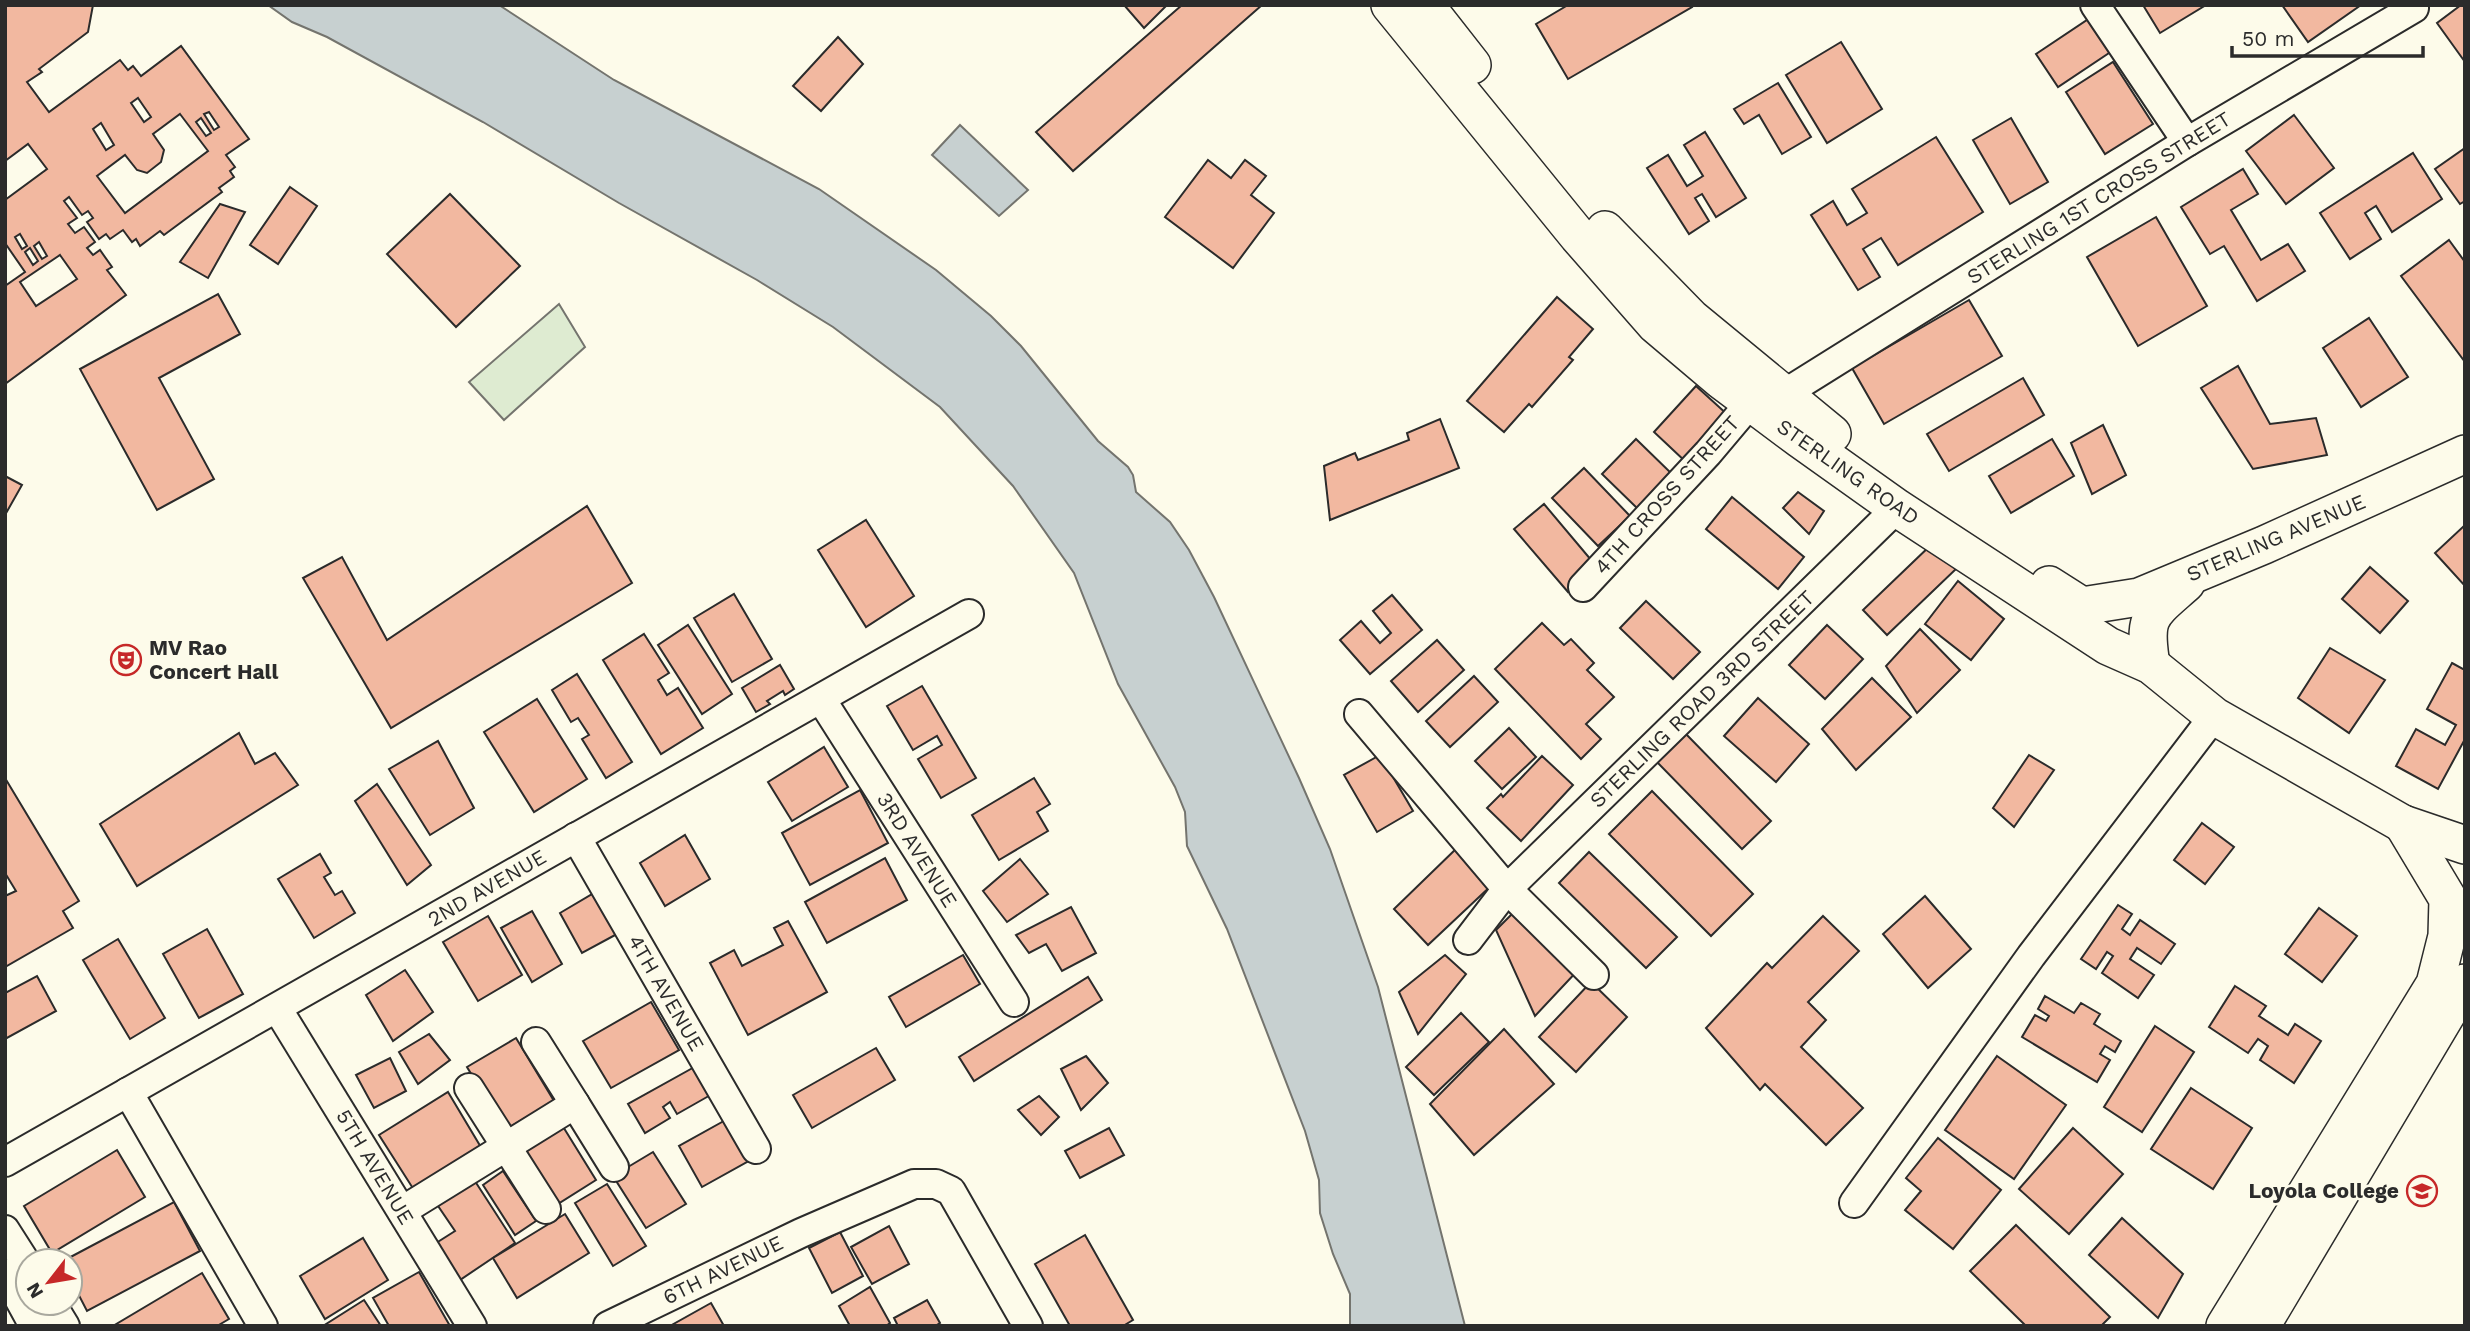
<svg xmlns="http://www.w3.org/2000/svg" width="2470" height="1331" font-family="'Work Sans',sans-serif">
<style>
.green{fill:#deebd1;stroke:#74746e;stroke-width:2}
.water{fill:#c7d0d0;stroke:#74746e;stroke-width:2}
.building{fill:#f2b8a0;stroke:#2b2b2b;stroke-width:2;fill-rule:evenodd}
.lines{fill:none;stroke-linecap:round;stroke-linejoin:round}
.minor-casing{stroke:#2b2b2b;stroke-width:32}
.major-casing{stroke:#2b2b2b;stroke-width:40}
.minor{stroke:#fdfbea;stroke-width:28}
.major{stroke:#fdfbea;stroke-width:37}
.labels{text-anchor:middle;stroke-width:5;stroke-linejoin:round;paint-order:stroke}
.street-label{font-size:21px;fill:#2b2b2b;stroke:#fdfbea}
.poi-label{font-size:21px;font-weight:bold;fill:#2b2b2b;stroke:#fdfbea;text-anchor:start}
</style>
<rect width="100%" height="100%" fill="#fdfbea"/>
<!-- green -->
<polygon class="green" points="559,304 585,347 504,420 469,382"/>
<!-- water -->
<g class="water">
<polygon points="268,5 499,5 614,80 819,189 936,270 991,316 1021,346 1098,441 1128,467 1133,475 1136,492 1170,522 1189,550 1214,597 1299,778 1330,849 1378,987 1465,1326 1350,1326 1350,1294 1333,1254 1320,1213 1319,1180 1305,1131 1227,929 1187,846 1185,812 1175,787 1118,684 1074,573 1013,486 940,407 833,327 757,280 619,203 483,122 327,37 292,22"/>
<polygon points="960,125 1028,190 999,216 932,155"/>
</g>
<!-- building -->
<g class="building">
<path d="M5,5H93L88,32L39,69L42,72L27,82L49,112L120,60L128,70L133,66L141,76L181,46L249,139L226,155L235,167L230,171L234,177L219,188L222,192L164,235L160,231L140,246L136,239L132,242L123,230L110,239L106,234L99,239L87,222L93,218L88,211L82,215L69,197L64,201L77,218L68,224L75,233L84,227L95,242L87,248L93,255L100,250L112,267L107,270L126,295L5,384V286L25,272L5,243V200L47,169L28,144L5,161ZM138,98L151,117L144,122L131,103ZM209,112L219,127L214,130L204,114ZM180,114L208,151L125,213L97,176L125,155L137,170L147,173L161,162L164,150L153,134ZM201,118L211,133L206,136L196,122ZM101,123L114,145L106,150L93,129ZM20,234L27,246L22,249L15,237ZM39,242L47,256L42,259L34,246ZM30,248L38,261L33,265L25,252ZM60,255L77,279L36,306L20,282Z"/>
<polygon points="1124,5 1167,5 1144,28"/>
<polygon points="1182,5 1262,5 1073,171 1036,132"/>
<polygon points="1568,5 1691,5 1692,7 1568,79 1536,24"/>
<polygon points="2143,5 2206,5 2160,33"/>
<polygon points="2282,5 2361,5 2308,42"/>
<polygon points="2461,5 2465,5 2465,62 2437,23"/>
<polygon points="2093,16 2115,49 2058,87 2036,54"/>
<polygon points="838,37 863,64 821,111 793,86"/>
<polygon points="1841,42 1882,109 1827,143 1786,75"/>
<polygon points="2113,62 2153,124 2105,154 2066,92"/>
<polygon points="1778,83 1811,137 1782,154 1759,115 1744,124 1734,109"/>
<polygon points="2294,115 2334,168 2286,204 2246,151"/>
<polygon points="2011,118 2048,182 2010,204 1973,140"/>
<polygon points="1705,132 1746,198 1716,217 1702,194 1695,198 1709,221 1689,234 1647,168 1668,155 1687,186 1703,176 1684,145"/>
<polygon points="1936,137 1983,212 1898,265 1881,238 1863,249 1880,277 1858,290 1811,215 1833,201 1847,225 1867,213 1852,189"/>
<polygon points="2465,148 2465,201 2460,204 2435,169"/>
<polygon points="2413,153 2442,199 2392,232 2376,206 2365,213 2381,239 2350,259 2320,213"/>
<polygon points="1208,160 1231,178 1245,160 1266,176 1251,195 1274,213 1233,268 1165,217"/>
<polygon points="2243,169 2258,194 2231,210 2261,260 2288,244 2305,271 2257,301 2224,246 2210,254 2181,207"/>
<polygon points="290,187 317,206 278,264 250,245"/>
<polygon points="450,194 520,266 456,327 387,254"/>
<polygon points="220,204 245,212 208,278 180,262"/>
<polygon points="2156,217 2207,306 2138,346 2087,257"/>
<polygon points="2449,240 2465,262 2465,362 2401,276"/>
<polygon points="218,294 240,334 159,378 214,479 157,510 80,369"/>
<polygon points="1557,297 1593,329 1569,357 1573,360 1532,407 1529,404 1504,432 1467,401"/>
<polygon points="1969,300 2002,356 1884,424 1852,368"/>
<polygon points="2369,318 2408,377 2361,407 2323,348"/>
<polygon points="2238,366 2270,424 2316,418 2327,455 2253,469 2201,388"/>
<polygon points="2023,378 2044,415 1949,471 1927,434"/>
<polygon points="1696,386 1729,416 1687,463 1654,432"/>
<polygon points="1440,419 1459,468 1330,520 1324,466 1355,453 1358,460 1409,440 1407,433"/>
<polygon points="2103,425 2126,475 2092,494 2071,443"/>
<polygon points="1636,439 1673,475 1639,510 1602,474"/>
<polygon points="2052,439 2074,476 2011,513 1989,476"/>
<polygon points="1584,468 1630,516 1598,546 1552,498"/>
<polygon points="5,476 22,485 5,515"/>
<polygon points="1798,492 1824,511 1809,534 1783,508"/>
<polygon points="1732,497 1804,557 1778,589 1706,529"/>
<polygon points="1544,504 1597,567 1568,592 1514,529"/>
<polygon points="587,506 632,583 391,728 303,578 342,557 387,640"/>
<polygon points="866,520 914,596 866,627 818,550"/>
<polygon points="2465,525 2465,586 2435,553"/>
<polygon points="1933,543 1957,568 1887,635 1863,610"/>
<polygon points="2370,567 2408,601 2380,633 2342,599"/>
<polygon points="1958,581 2004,619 1971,660 1925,624"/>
<polygon points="734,594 772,659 732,682 694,618"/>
<polygon points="1392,595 1422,630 1370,674 1340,640 1361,621 1380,643 1391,633 1373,611"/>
<polygon points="1646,601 1700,652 1673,679 1620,628"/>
<polygon points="1542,623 1564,645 1571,639 1594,663 1587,670 1614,697 1586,724 1601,739 1581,759 1495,669"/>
<polygon points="688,625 732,694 702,714 658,645"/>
<polygon points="1827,625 1863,659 1825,699 1789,665"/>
<polygon points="1920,629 1960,670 1917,713 1886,666"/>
<polygon points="644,634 669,673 658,680 667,695 678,688 703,728 661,754 603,660"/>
<polygon points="1437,640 1464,670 1418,712 1391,681"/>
<polygon points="2330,648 2385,680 2349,733 2298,698"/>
<polygon points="2452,663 2465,670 2465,739 2438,789 2396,766 2416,729 2445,745 2456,725 2427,709"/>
<polygon points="780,665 794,689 785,695 783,691 767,701 770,704 756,712 742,688"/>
<polygon points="577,674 632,762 606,778 582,739 589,735 578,718 571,722 552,690"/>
<polygon points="1474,676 1498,702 1450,747 1426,721"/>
<polygon points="1872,678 1911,717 1856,770 1822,729"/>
<polygon points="922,686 976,778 941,798 918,759 942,745 937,736 913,750 887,706"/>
<polygon points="1758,698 1809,744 1776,782 1724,736"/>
<polygon points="537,699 587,779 534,812 484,732"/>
<polygon points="1509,728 1536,757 1502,789 1475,761"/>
<polygon points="1684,732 1771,821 1742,849 1656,761"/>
<polygon points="239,733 255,764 275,753 298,785 137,886 100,824"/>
<polygon points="438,741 474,808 430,835 389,769"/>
<polygon points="824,747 848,787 792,821 768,782"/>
<polygon points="1380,755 1413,811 1377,832 1344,775"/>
<polygon points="2029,755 2054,770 2014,827 1993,808"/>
<polygon points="1542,756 1573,785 1521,841 1487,808 1501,794 1503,797"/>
<polygon points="5,778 79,901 63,911 73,928 5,967 5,896 16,891 5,873"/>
<polygon points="1034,778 1050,804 1037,812 1048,831 999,860 972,815"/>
<polygon points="377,784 431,865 407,885 355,801"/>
<polygon points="860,790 888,843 810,885 782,833"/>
<polygon points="1652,791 1753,894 1711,936 1609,834"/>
<polygon points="2202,823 2234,847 2205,884 2174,860"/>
<polygon points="685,835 710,879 665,906 640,863"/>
<polygon points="1459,846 1494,883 1428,945 1394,909"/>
<polygon points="1589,852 1677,937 1646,968 1559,883"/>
<polygon points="320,854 331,873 324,877 335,895 342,891 355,913 314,938 278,879"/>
<polygon points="885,858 907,900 827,943 805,902"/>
<polygon points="1020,859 1048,894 1007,922 983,891"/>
<polygon points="594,893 617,934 582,953 560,913"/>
<polygon points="1925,896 1971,949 1928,988 1883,934"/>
<polygon points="2118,905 2132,914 2122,929 2130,935 2140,920 2175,944 2161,964 2137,948 2130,959 2154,975 2138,998 2102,973 2113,956 2107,952 2096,969 2081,959"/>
<polygon points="1071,907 1096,953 1062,971 1046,944 1029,953 1016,935"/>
<polygon points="1518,908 1580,968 1535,1016 1496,930"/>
<polygon points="2319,908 2357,936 2322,982 2285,954"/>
<polygon points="532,911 562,964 532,982 501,928"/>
<polygon points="488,916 522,975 478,1001 443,942"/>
<polygon points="1823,916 1859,951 1808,1002 1826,1020 1801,1047 1863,1108 1826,1145 1765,1084 1760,1090 1706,1028 1767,963 1772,968"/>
<polygon points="788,921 827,992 748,1035 710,963 734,950 742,966 783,945 774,928"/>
<polygon points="207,929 243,994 199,1018 163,954"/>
<polygon points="118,939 165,1018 130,1039 83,960"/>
<polygon points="963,955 980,984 906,1027 889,997"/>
<polygon points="1445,955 1466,974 1418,1034 1399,992"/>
<polygon points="405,970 433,1012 393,1041 366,995"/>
<polygon points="37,976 56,1011 5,1039 5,993"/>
<polygon points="1088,977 1102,1000 974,1081 959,1057"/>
<polygon points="1591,982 1627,1017 1576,1072 1539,1037"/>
<polygon points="2235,986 2266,1006 2259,1016 2288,1035 2295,1024 2321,1041 2294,1083 2260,1060 2268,1046 2258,1039 2248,1053 2209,1027"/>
<polygon points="2045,996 2074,1013 2081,1003 2100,1014 2094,1024 2121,1041 2115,1052 2105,1046 2100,1054 2110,1060 2097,1082 2022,1037 2035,1015 2046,1021 2049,1016 2038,1009"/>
<polygon points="651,1002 679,1050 611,1088 583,1041"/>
<polygon points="1461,1013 1489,1042 1434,1095 1406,1067"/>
<polygon points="2155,1026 2194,1052 2142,1132 2104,1107"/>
<polygon points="1504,1029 1554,1084 1474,1155 1430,1104"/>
<polygon points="429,1034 450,1060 418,1084 399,1052"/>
<polygon points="516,1038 554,1101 505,1130 467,1067"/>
<polygon points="876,1048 895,1080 812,1128 793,1095"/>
<polygon points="1086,1056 1108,1083 1081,1110 1061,1069"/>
<polygon points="1997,1056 2066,1105 2014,1179 1945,1130"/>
<polygon points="390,1058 406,1091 374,1108 356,1075"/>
<polygon points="698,1065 714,1093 677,1114 670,1102 663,1107 670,1118 645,1133 628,1104"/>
<polygon points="2191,1088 2252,1128 2213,1189 2151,1149"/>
<polygon points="448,1092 482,1149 414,1190 379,1135"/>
<polygon points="1039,1096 1059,1117 1041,1135 1018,1110"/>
<polygon points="731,1117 754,1158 702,1187 679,1146"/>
<polygon points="562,1125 596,1180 553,1207 519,1153"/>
<polygon points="1109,1128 1124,1155 1080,1178 1065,1151"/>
<polygon points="2073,1128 2123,1174 2069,1234 2019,1189"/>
<polygon points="1938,1138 2001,1190 1953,1249 1905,1210 1921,1191 1906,1178"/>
<polygon points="117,1150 145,1197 52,1253 24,1206"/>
<polygon points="653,1152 686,1204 646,1228 613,1176"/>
<polygon points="503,1171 536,1221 515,1235 483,1185"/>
<polygon points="471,1175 515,1243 457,1282 433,1245 455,1231 434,1200"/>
<polygon points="607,1184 646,1246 613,1266 575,1203"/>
<polygon points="174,1202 200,1251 87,1311 70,1278 70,1261 63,1261"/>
<polygon points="565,1214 589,1253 517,1298 493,1258"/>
<polygon points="2122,1218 2183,1274 2158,1318 2089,1255"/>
<polygon points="2016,1225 2110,1317 2101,1326 2026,1326 1970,1271"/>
<polygon points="889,1226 909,1264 872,1284 851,1247"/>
<polygon points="840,1232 863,1276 832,1293 809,1248"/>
<polygon points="1085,1235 1133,1320 1123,1326 1070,1326 1035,1264"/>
<polygon points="363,1238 388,1280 325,1319 300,1276"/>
<polygon points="419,1272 450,1326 389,1326 373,1298"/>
<polygon points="202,1273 229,1319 217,1326 113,1326"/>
<polygon points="870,1287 890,1323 886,1326 850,1326 839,1306"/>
<polygon points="364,1300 381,1326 323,1326"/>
<polygon points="927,1300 940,1323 935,1326 898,1326 894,1318"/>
<polygon points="711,1303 724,1326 670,1326"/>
</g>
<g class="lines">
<!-- minor casing -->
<g class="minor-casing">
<g id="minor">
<polyline points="2095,5 2187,142"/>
<polyline points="1784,394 2187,142 2414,8 2412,5"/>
<polyline points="1583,587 1708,453 1751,402"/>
<polyline points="821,699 1014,1002"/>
<polyline points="1359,714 1507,889 1594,975"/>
<polyline points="576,837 756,1149"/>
<polyline points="1468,940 1507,889 1897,508"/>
<polyline points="277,1008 472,1326"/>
<polyline points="536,1042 575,1104"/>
<polyline points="469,1088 546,1209"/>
<polyline points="128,1092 263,1326"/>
<polyline points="5,1162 969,614"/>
<polyline points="1854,1203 2031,956 2214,716"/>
<polyline points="402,1211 575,1104 614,1167"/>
<polyline points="5,1230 28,1266"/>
<polyline points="5,1273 34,1326"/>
<polyline points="51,1303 65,1326"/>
<polyline points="608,1326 801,1233 914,1184 936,1184 951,1191 1028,1326"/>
</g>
</g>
<!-- major casing -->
<g class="major-casing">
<g id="major">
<polyline points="1390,5 1578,236 1656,325 1721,380 1800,439 1897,508 2108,646 2151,665 2214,716 2403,824 2465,845"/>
<polyline points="1425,5 1472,65"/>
<polyline points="1605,230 1691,318 1832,434"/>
<polyline points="2049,585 2082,606 2139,597 2264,545 2465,454"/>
<path d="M2151,665C2143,615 2150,615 2186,583"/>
<polyline points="2225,1326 2435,984 2447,936 2448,899 2403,824"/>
<polyline points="2261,1326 2465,983"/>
</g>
</g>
<!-- minor -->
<use href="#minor" class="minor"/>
<!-- major -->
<use href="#major" class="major"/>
</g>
<!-- icons -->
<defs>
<g id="theatre-ring" transform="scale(1.575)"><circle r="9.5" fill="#fdfbea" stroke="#c62828" stroke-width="1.5"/><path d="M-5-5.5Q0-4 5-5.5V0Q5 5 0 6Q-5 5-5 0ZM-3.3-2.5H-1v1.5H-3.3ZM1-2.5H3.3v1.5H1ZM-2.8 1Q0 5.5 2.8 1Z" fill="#c62828"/></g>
<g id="university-ring" transform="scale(1.575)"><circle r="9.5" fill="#fdfbea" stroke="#c62828" stroke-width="1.5"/><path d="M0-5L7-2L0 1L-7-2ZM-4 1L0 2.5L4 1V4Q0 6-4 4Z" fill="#c62828"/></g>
</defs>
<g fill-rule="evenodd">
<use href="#theatre-ring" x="126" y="660"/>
<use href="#university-ring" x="2422" y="1191"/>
</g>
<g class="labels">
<!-- street labels -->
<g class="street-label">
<text transform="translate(2099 198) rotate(-32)" y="7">STERLING 1ST CROSS STREET</text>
<text transform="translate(1848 472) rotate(35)" y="7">STERLING ROAD</text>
<text transform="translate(1667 495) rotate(-48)" y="7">4TH CROSS STREET</text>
<text transform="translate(2276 538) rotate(-23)" y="7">STERLING AVENUE</text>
<text transform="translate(1702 699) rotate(-44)" y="7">STERLING ROAD 3RD STREET</text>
<text transform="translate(917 850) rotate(58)" y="7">3RD AVENUE</text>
<text transform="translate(487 888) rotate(-30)" y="7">2ND AVENUE</text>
<text transform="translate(666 993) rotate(60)" y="7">4TH AVENUE</text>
<text transform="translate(375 1167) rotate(59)" y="7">5TH AVENUE</text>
<text transform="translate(723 1270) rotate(-26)" y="7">6TH AVENUE</text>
</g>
<!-- poi labels -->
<g class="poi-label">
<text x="149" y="655">MV Rao<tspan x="149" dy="24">Concert Hall</tspan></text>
<text x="2399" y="1198" text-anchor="end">Loyola College</text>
</g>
</g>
<!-- border -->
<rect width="2470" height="1331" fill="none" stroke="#2b2b2b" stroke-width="14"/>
<!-- north arrow -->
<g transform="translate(49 1282) rotate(239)"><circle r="33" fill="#fdfbea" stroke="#a9a89e" stroke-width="2"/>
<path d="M0-5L12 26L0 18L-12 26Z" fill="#c62828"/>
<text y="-10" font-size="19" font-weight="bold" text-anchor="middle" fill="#2b2b2b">N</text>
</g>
<!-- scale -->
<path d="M2232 46v10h191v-10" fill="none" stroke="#2b2b2b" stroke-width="3.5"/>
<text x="2242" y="46" font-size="21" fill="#2b2b2b" stroke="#fdfbea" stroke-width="5" paint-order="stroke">50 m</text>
</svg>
